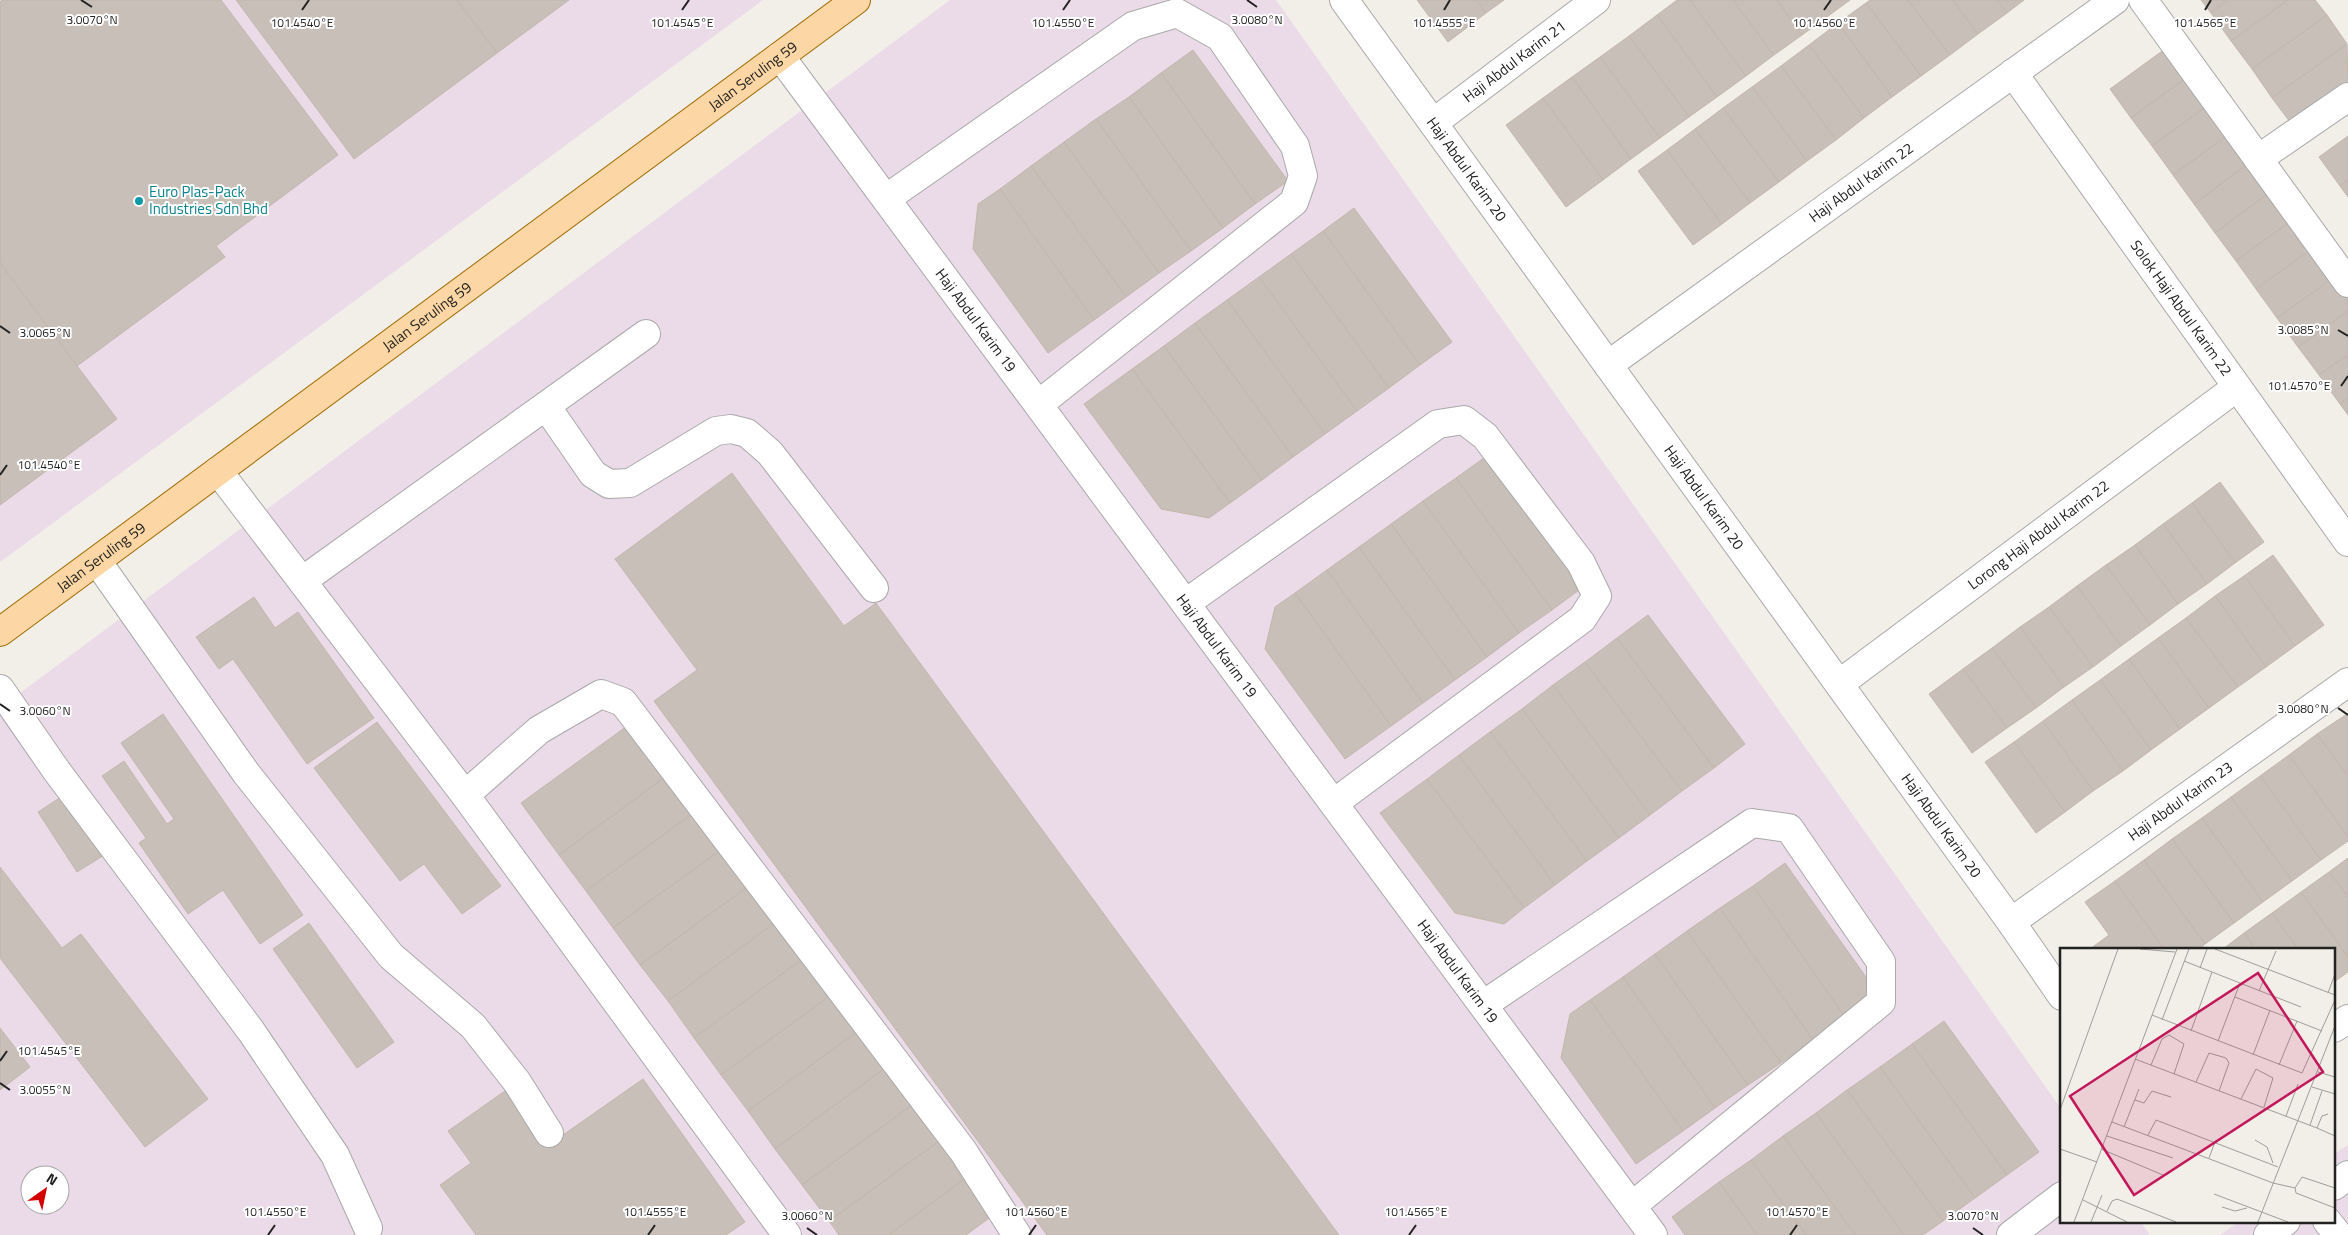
<svg xmlns="http://www.w3.org/2000/svg" width="2348" height="1235" font-family="'Titillium Web',sans-serif">
<style>
.industrial{fill:#ebdbe8;fill-rule:evenodd}
.building{fill:#c7bfb8;stroke:#c4b6ab}
.lines{fill:none;stroke-linecap:round;stroke-linejoin:round}
.minor-casing{stroke:#a9a9a9;stroke-width:30}
.major-casing{stroke:#a06b00;stroke-width:30}
.minor{stroke:#fff;stroke-width:28}
.major{stroke:#fcd6a4;stroke-width:28}
.ticks{fill:none;stroke:#222;stroke-width:2}
.culture-dot{fill:#0f9aa8;stroke:#fff;stroke-width:2}
.labels{text-anchor:middle;stroke-width:4;stroke-linejoin:round;paint-order:stroke}
.street-label{font-size:15px;fill:#222;stroke:#fff}
.culture-label{font-size:15px;fill:#0d838f;stroke:#fff;text-anchor:start}
.inset-road{fill:none;stroke:#9f9d99;stroke-width:1}
.view{fill:#c2185b;fill-opacity:0.15;stroke:#c2185b;stroke-width:2.5}
.inset-edge{fill:none;stroke:#222;stroke-width:2.5}
.ticks-label{font-size:12px;text-anchor:middle;fill:#222;stroke:#fff;stroke-width:4;stroke-linejoin:round;paint-order:stroke}
</style>
<rect width="100%" height="100%" fill="#f2efe9"/>
<!-- industrial -->
<g class="industrial">
<polygon points="0,0 763,0 0,562"/>
<path d="M950,0H1276L2062,1110V1221H2140L2150,1235H0V708ZM30,1175H60V1205H30Z"/>
<polygon points="2348,1145 2348,1235 2220,1235 2240,1221 2334,1221 2334,1154"/>
</g>
<!-- building -->
<g class="building">
<polygon points="2,0 221,0 338,155 216,246 225,257 77,366 0,263 0,2"/>
<polygon points="236,0 457,0 497,53 354,159"/>
<polygon points="457,0 569,0 497,53"/>
<polygon points="1417,0 1476,0 1486,13 1448,42"/>
<polygon points="1476,0 1504,0 1486,13"/>
<polygon points="1677,0 1690,0 1746,76 1717,97 1657,15"/>
<polygon points="1690,0 1733,0 1774,55 1746,76"/>
<polygon points="1733,0 1777,0 1802,35 1774,55"/>
<polygon points="1777,0 1820,0 1831,14 1802,35"/>
<polygon points="1820,0 1850,0 1831,14"/>
<polygon points="1870,0 1908,0 1950,55 1921,76 1866,3"/>
<polygon points="1908,0 1953,0 1978,34 1950,55"/>
<polygon points="1953,0 1997,0 2007,13 1978,34"/>
<polygon points="1997,0 2024,0 2007,13"/>
<polygon points="2201,0 2228,0 2211,13"/>
<polygon points="2228,0 2288,0 2231,41 2211,13"/>
<polygon points="2288,0 2315,0 2327,15 2252,69 2231,41"/>
<polygon points="1866,3 1921,76 1892,97 1838,23"/>
<polygon points="1657,15 1717,97 1689,117 1629,36"/>
<polygon points="2327,15 2347,44 2272,98 2252,69"/>
<polygon points="1838,23 1892,97 1864,118 1809,45"/>
<polygon points="1629,36 1689,117 1660,138 1600,57"/>
<polygon points="2347,44 2348,86 2293,126 2272,98"/>
<polygon points="1809,45 1864,118 1836,140 1781,66"/>
<polygon points="2165,49 2186,78 2131,118 2110,89"/>
<polygon points="1193,50 1288,181 1255,204 1161,73"/>
<polygon points="1600,57 1660,138 1631,159 1572,77"/>
<polygon points="1781,66 1836,140 1807,161 1752,87"/>
<polygon points="1161,73 1255,204 1223,228 1129,97"/>
<polygon points="1572,77 1631,159 1603,180 1543,98"/>
<polygon points="2186,78 2207,106 2152,146 2131,118"/>
<polygon points="1752,87 1807,161 1779,182 1723,108"/>
<polygon points="1129,97 1223,228 1191,251 1096,119"/>
<polygon points="1543,98 1603,180 1566,207 1506,125"/>
<polygon points="2207,106 2228,135 2173,175 2152,146"/>
<polygon points="1723,108 1779,182 1750,203 1695,129"/>
<polygon points="1096,119 1191,251 1159,273 1064,142"/>
<polygon points="1695,129 1750,203 1722,224 1667,150"/>
<polygon points="2228,135 2249,163 2194,204 2173,175"/>
<polygon points="2348,136 2348,180 2340,186 2319,157"/>
<polygon points="1064,142 1159,273 1126,297 1031,166"/>
<polygon points="1667,150 1722,224 1693,245 1638,171"/>
<polygon points="2249,163 2270,192 2215,233 2194,204"/>
<polygon points="1031,166 1126,297 1094,320 1000,189"/>
<polygon points="2348,180 2348,197 2340,186"/>
<polygon points="1000,189 1094,320 1048,353 973,249 978,204"/>
<polygon points="2270,192 2291,221 2236,261 2215,233"/>
<polygon points="1354,208 1452,342 1420,365 1323,231"/>
<polygon points="2291,221 2312,249 2256,289 2236,261"/>
<polygon points="1323,231 1420,365 1389,388 1291,254"/>
<polygon points="2312,249 2333,278 2277,318 2256,289"/>
<polygon points="1291,254 1389,388 1357,411 1259,277"/>
<polygon points="0,263 117,419 0,505"/>
<polygon points="1259,277 1357,411 1325,434 1227,300"/>
<polygon points="2333,278 2348,299 2348,311 2298,347 2277,318"/>
<polygon points="1227,300 1325,434 1293,457 1195,323"/>
<polygon points="2348,311 2348,355 2319,375 2298,347"/>
<polygon points="1195,323 1293,457 1262,480 1164,346"/>
<polygon points="1164,346 1262,480 1230,503 1132,369"/>
<polygon points="2348,355 2348,398 2340,404 2319,375"/>
<polygon points="1132,369 1230,503 1209,518 1161,509 1084,404"/>
<polygon points="2348,398 2348,415 2340,404"/>
<polygon points="1488,455 1583,587 1552,610 1456,478"/>
<polygon points="732,473 844,626 876,603 1339,1235 1047,1235 654,701 697,670 615,559"/>
<polygon points="1456,478 1552,610 1519,633 1423,501"/>
<polygon points="2220,482 2264,542 2235,563 2192,503"/>
<polygon points="1423,501 1519,633 1487,657 1391,524"/>
<polygon points="2192,503 2235,563 2207,584 2163,524"/>
<polygon points="1391,524 1487,657 1455,680 1359,547"/>
<polygon points="2163,524 2207,584 2178,604 2135,545"/>
<polygon points="2135,545 2178,604 2150,625 2106,565"/>
<polygon points="1359,547 1455,680 1423,703 1327,570"/>
<polygon points="2273,555 2324,625 2295,646 2244,576"/>
<polygon points="2106,565 2150,625 2121,646 2077,586"/>
<polygon points="1327,570 1423,703 1391,726 1295,593"/>
<polygon points="2244,576 2295,646 2266,667 2215,596"/>
<polygon points="2077,586 2121,646 2093,667 2049,607"/>
<polygon points="1295,593 1391,726 1345,759 1265,649 1275,607"/>
<polygon points="2215,596 2266,667 2238,687 2186,618"/>
<polygon points="254,597 275,628 298,612 374,718 307,764 233,659 219,669 196,637"/>
<polygon points="2049,607 2093,667 2064,687 2020,627"/>
<polygon points="1648,615 1745,744 1714,768 1617,638"/>
<polygon points="2186,618 2238,687 2209,708 2158,638"/>
<polygon points="2020,627 2064,687 2036,708 1992,648"/>
<polygon points="1617,638 1714,768 1682,791 1585,662"/>
<polygon points="2158,638 2209,708 2180,729 2129,659"/>
<polygon points="1992,648 2036,708 2007,728 1963,669"/>
<polygon points="2129,659 2180,729 2151,750 2100,680"/>
<polygon points="1585,662 1682,791 1650,815 1553,685"/>
<polygon points="1963,669 2007,728 1972,753 1929,694"/>
<polygon points="2100,680 2151,750 2123,771 2072,700"/>
<polygon points="1553,685 1650,815 1619,838 1522,709"/>
<polygon points="2072,700 2123,771 2093,791 2043,721"/>
<polygon points="1522,709 1619,838 1587,861 1490,732"/>
<polygon points="163,714 303,915 260,944 223,890 188,914 139,843 146,838 102,776 124,761 167,824 174,819 121,743"/>
<polygon points="2347,714 2348,715 2348,776 2317,734"/>
<polygon points="634,721 672,772 559,855 521,803"/>
<polygon points="2043,721 2093,791 2065,812 2014,742"/>
<polygon points="377,722 501,886 462,914 424,864 400,881 314,768"/>
<polygon points="1490,732 1587,861 1555,885 1459,755"/>
<polygon points="2317,734 2348,776 2348,837 2289,755"/>
<polygon points="2014,742 2065,812 2036,833 1985,762"/>
<polygon points="1459,755 1555,885 1524,908 1427,779"/>
<polygon points="2289,755 2348,837 2348,841 2321,860 2260,776"/>
<polygon points="672,772 699,809 586,891 559,855"/>
<polygon points="2260,776 2321,860 2292,881 2231,797"/>
<polygon points="1427,779 1524,908 1504,924 1455,913 1380,813"/>
<polygon points="78,786 117,847 77,872 38,812"/>
<polygon points="2231,797 2292,881 2263,902 2202,818"/>
<polygon points="699,809 726,846 613,928 586,891"/>
<polygon points="2202,818 2263,902 2234,923 2172,839"/>
<polygon points="2172,839 2234,923 2205,944 2144,860"/>
<polygon points="726,846 753,883 640,965 613,928"/>
<polygon points="2348,858 2348,897 2329,872"/>
<polygon points="2144,860 2205,944 2199,949 2164,949 2115,881"/>
<polygon points="1785,863 1878,994 1845,1017 1753,886"/>
<polygon points="0,867 62,948 81,934 208,1099 145,1147 0,958"/>
<polygon points="2329,872 2348,897 2348,957 2301,892"/>
<polygon points="2115,881 2164,949 2090,949 2109,935 2085,902"/>
<polygon points="753,883 780,919 668,1001 640,965"/>
<polygon points="1753,886 1845,1017 1813,1040 1720,908"/>
<polygon points="2301,892 2348,957 2348,972 2334,982 2334,949 2298,949 2272,913"/>
<polygon points="1720,908 1813,1040 1781,1063 1687,931"/>
<polygon points="2272,913 2298,949 2255,949 2244,933"/>
<polygon points="780,919 807,956 694,1038 668,1001"/>
<polygon points="309,923 394,1042 357,1068 273,949"/>
<polygon points="1687,931 1781,1063 1748,1085 1655,954"/>
<polygon points="2244,933 2255,949 2223,949"/>
<polygon points="1655,954 1748,1085 1715,1108 1623,977"/>
<polygon points="807,956 834,993 721,1075 694,1038"/>
<polygon points="1623,977 1715,1108 1683,1131 1590,1000"/>
<polygon points="834,993 861,1029 748,1111 721,1075"/>
<polygon points="1590,1000 1683,1131 1636,1164 1561,1058 1570,1014"/>
<polygon points="1944,1021 2039,1152 2007,1175 1912,1044"/>
<polygon points="0,1028 30,1067 0,1090"/>
<polygon points="861,1029 888,1066 775,1149 748,1111"/>
<polygon points="1912,1044 2007,1175 1975,1198 1880,1067"/>
<polygon points="888,1066 915,1103 802,1185 775,1149"/>
<polygon points="1880,1067 1975,1198 1943,1221 1847,1090"/>
<polygon points="643,1079 745,1222 726,1235 476,1235 440,1185 471,1163 448,1131 512,1086 553,1142"/>
<polygon points="1847,1090 1943,1221 1923,1235 1904,1235 1816,1113"/>
<polygon points="915,1103 942,1139 829,1221 802,1185"/>
<polygon points="1816,1113 1904,1235 1855,1235 1783,1136"/>
<polygon points="1783,1136 1855,1235 1806,1235 1751,1160"/>
<polygon points="942,1139 969,1176 888,1235 839,1235 829,1221"/>
<polygon points="1751,1160 1806,1235 1757,1235 1719,1182"/>
<polygon points="969,1176 996,1213 966,1235 888,1235"/>
<polygon points="1719,1182 1757,1235 1685,1235 1672,1217"/>
</g>
<g class="lines">
<!-- minor casing -->
<g class="minor-casing">
<g id="minor">
<path id="s1" d="M1344,0L2011,922L2062,996"/>
<polyline points="2143,0 2348,283"/>
<path id="s2" d="M780,56L1653,1235"/>
<path id="s3" d="M2013,73L2348,542"/>
<path id="s4" d="M1433,123L1596,0"/>
<polyline points="2258,159 2348,97"/>
<polyline points="887,198 1133,26 1177,13 1220,37 1295,146 1303,176 1294,202 1039,404"/>
<path id="s5" d="M1608,365L2115,0"/>
<polyline points="546,406 593,474 609,484 630,483 716,431 731,429 747,433 770,453 874,588"/>
<polyline points="218,471 465,795 787,1235"/>
<polyline points="97,561 246,773 391,956 473,1026 517,1082 549,1133"/>
<polyline points="302,581 646,334"/>
<polyline points="1186,603 1438,424 1464,420 1485,436 1581,563 1597,596 1582,619 1334,803"/>
<path id="s6" d="M1839,684L2237,387"/>
<polyline points="0,689 56,770 251,1031 335,1155 368,1228"/>
<polyline points="465,795 539,730 601,694 623,702 963,1151 1017,1235"/>
<path id="s7" d="M2011,922L2348,682"/>
<polyline points="1483,1005 1752,823 1789,828 1881,962 1881,1002 1632,1206"/>
<polyline points="2334,1028 2348,1019"/>
<polyline points="2334,1186 2348,1175"/>
<polyline points="2327,1221 2338,1235"/>
<polyline points="2011,1235 2062,1196"/>
<polyline points="2268,1235 2286,1221"/>
</g>
</g>
<!-- major casing -->
<g class="major-casing">
<g id="major">
<path id="s8" d="M0,632L856,0"/>
</g>
</g>
<!-- minor -->
<use href="#minor" class="minor"/>
<!-- major -->
<use href="#major" class="major"/>
</g>
<!-- ticks -->
<path class="ticks" d="M81,0L92,7M1247,0L1257,7M302,10L309,0M682,10L689,0M1063,10L1070,0M1444,10L1450,0M1824,10L1831,0M2205,10L2211,0M0,326L10,333M2338,330L2348,336M2341,386L2348,376M0,475L7,465M0,704L10,711M2338,708L2348,715M0,1061L7,1051M0,1083L10,1090M807,1228L817,1235M1973,1228L1983,1235M268,1235L275,1225M648,1235L655,1225M1029,1235L1036,1225M1409,1235L1416,1225M1790,1235L1797,1225"/>
<!-- markers -->
<circle class="culture-dot" cx="139" cy="201" r="5"/>
<g class="labels">
<!-- street labels -->
<g class="street-label">
<text dy="5" stroke="none"><textPath href="#s4" startOffset="102">Haji Abdul Karim 21</textPath></text>
<text dy="5" stroke="none"><textPath href="#s8" startOffset="936">Jalan Seruling 59</textPath></text>
<text dy="5" stroke="none"><textPath href="#s1" startOffset="209">Haji Abdul Karim 20</textPath></text>
<text dy="5" stroke="none"><textPath href="#s5" startOffset="312">Haji Abdul Karim 22</textPath></text>
<text dy="5" stroke="none"><textPath href="#s3" startOffset="289">Solok Haji Abdul Karim 22</textPath></text>
<text dy="5" stroke="none"><textPath href="#s8" startOffset="531">Jalan Seruling 59</textPath></text>
<text dy="5" stroke="none"><textPath href="#s2" startOffset="329">Haji Abdul Karim 19</textPath></text>
<text dy="5" stroke="none"><textPath href="#s1" startOffset="614">Haji Abdul Karim 20</textPath></text>
<text dy="5" stroke="none"><textPath href="#s6" startOffset="249">Lorong Haji Abdul Karim 22</textPath></text>
<text dy="5" stroke="none"><textPath href="#s8" startOffset="126">Jalan Seruling 59</textPath></text>
<text dy="5" stroke="none"><textPath href="#s2" startOffset="734">Haji Abdul Karim 19</textPath></text>
<text dy="5" stroke="none"><textPath href="#s7" startOffset="208">Haji Abdul Karim 23</textPath></text>
<text dy="5" stroke="none"><textPath href="#s1" startOffset="1019">Haji Abdul Karim 20</textPath></text>
<text dy="5" stroke="none"><textPath href="#s2" startOffset="1139">Haji Abdul Karim 19</textPath></text>
</g>
<!-- culture labels -->
<g class="culture-label">
<text x="149" y="197">Euro Plas-Pack<tspan x="149" dy="17">Industries Sdn Bhd</tspan></text>
</g>
</g>
<!-- overview -->
<g transform="translate(2060 948)">
<rect width="275" height="275" fill="#f2efe9"/>
<path class="inset-road" d="M80,1L115,4M155,1L275,47M124,13L241,59M140,20L147,1M199,43L216,3M268,45L275,26M175,49L262,83M92,67L242,125L275,52M102,72L129,1M131,83L152,24M158,93L180,35M193,107L210,62M75,111L257,180L262,168L268,166M91,117L102,91L109,87L124,96L114,126M219,117L237,73M258,124L275,129M136,134L149,105L166,110L169,115L159,143M252,139L275,146M181,151L196,121L213,130L204,159M75,152L84,155L92,143L111,149M0,162L58,1M226,168L238,136M52,174L213,235L235,240L242,229L275,240M250,177L262,143M64,179L79,141M257,180L275,188M88,187L96,172L218,219M47,188L113,210M195,192L207,199L213,215M0,201L37,214M41,201L103,227M149,210L155,194M235,240L236,245L275,260M154,246L228,274M23,252L67,274M162,259L175,263L187,260M47,263L52,253L57,251L116,274M14,274L117,1M31,274L42,247M198,274L275,78"/>
<path class="view" d="M198,25L263,124L74,247L10,148Z"/>
<rect width="275" height="275" class="inset-edge"/>
</g>
<g class="ticks-label">
<text x="92" y="24">3.0070°N</text>
<text x="1257" y="24">3.0080°N</text>
<text x="302" y="27">101.4540°E</text>
<text x="682" y="27">101.4545°E</text>
<text x="1063" y="27">101.4550°E</text>
<text x="1444" y="27">101.4555°E</text>
<text x="1824" y="27">101.4560°E</text>
<text x="2205" y="27">101.4565°E</text>
<text x="2303" y="334">3.0085°N</text>
<text x="45" y="337">3.0065°N</text>
<text x="2299" y="390">101.4570°E</text>
<text x="49" y="469">101.4540°E</text>
<text x="2303" y="713">3.0080°N</text>
<text x="45" y="715">3.0060°N</text>
<text x="49" y="1055">101.4545°E</text>
<text x="45" y="1094">3.0055°N</text>
<text x="275" y="1216">101.4550°E</text>
<text x="655" y="1216">101.4555°E</text>
<text x="1036" y="1216">101.4560°E</text>
<text x="1416" y="1216">101.4565°E</text>
<text x="1797" y="1216">101.4570°E</text>
<text x="807" y="1220">3.0060°N</text>
<text x="1973" y="1220">3.0070°N</text>
</g>
<!-- north arrow -->
<g transform="translate(45 1190) rotate(33)"><circle r="24" fill="#ffffff" stroke="#a7a7a7"/>
<path d="M0-4L9 19L0 12L-9 19Z" fill="#d40000"/>
<text y="-8" font-size="14" font-weight="bold" text-anchor="middle" fill="#222222">N</text>
</g>
</svg>
